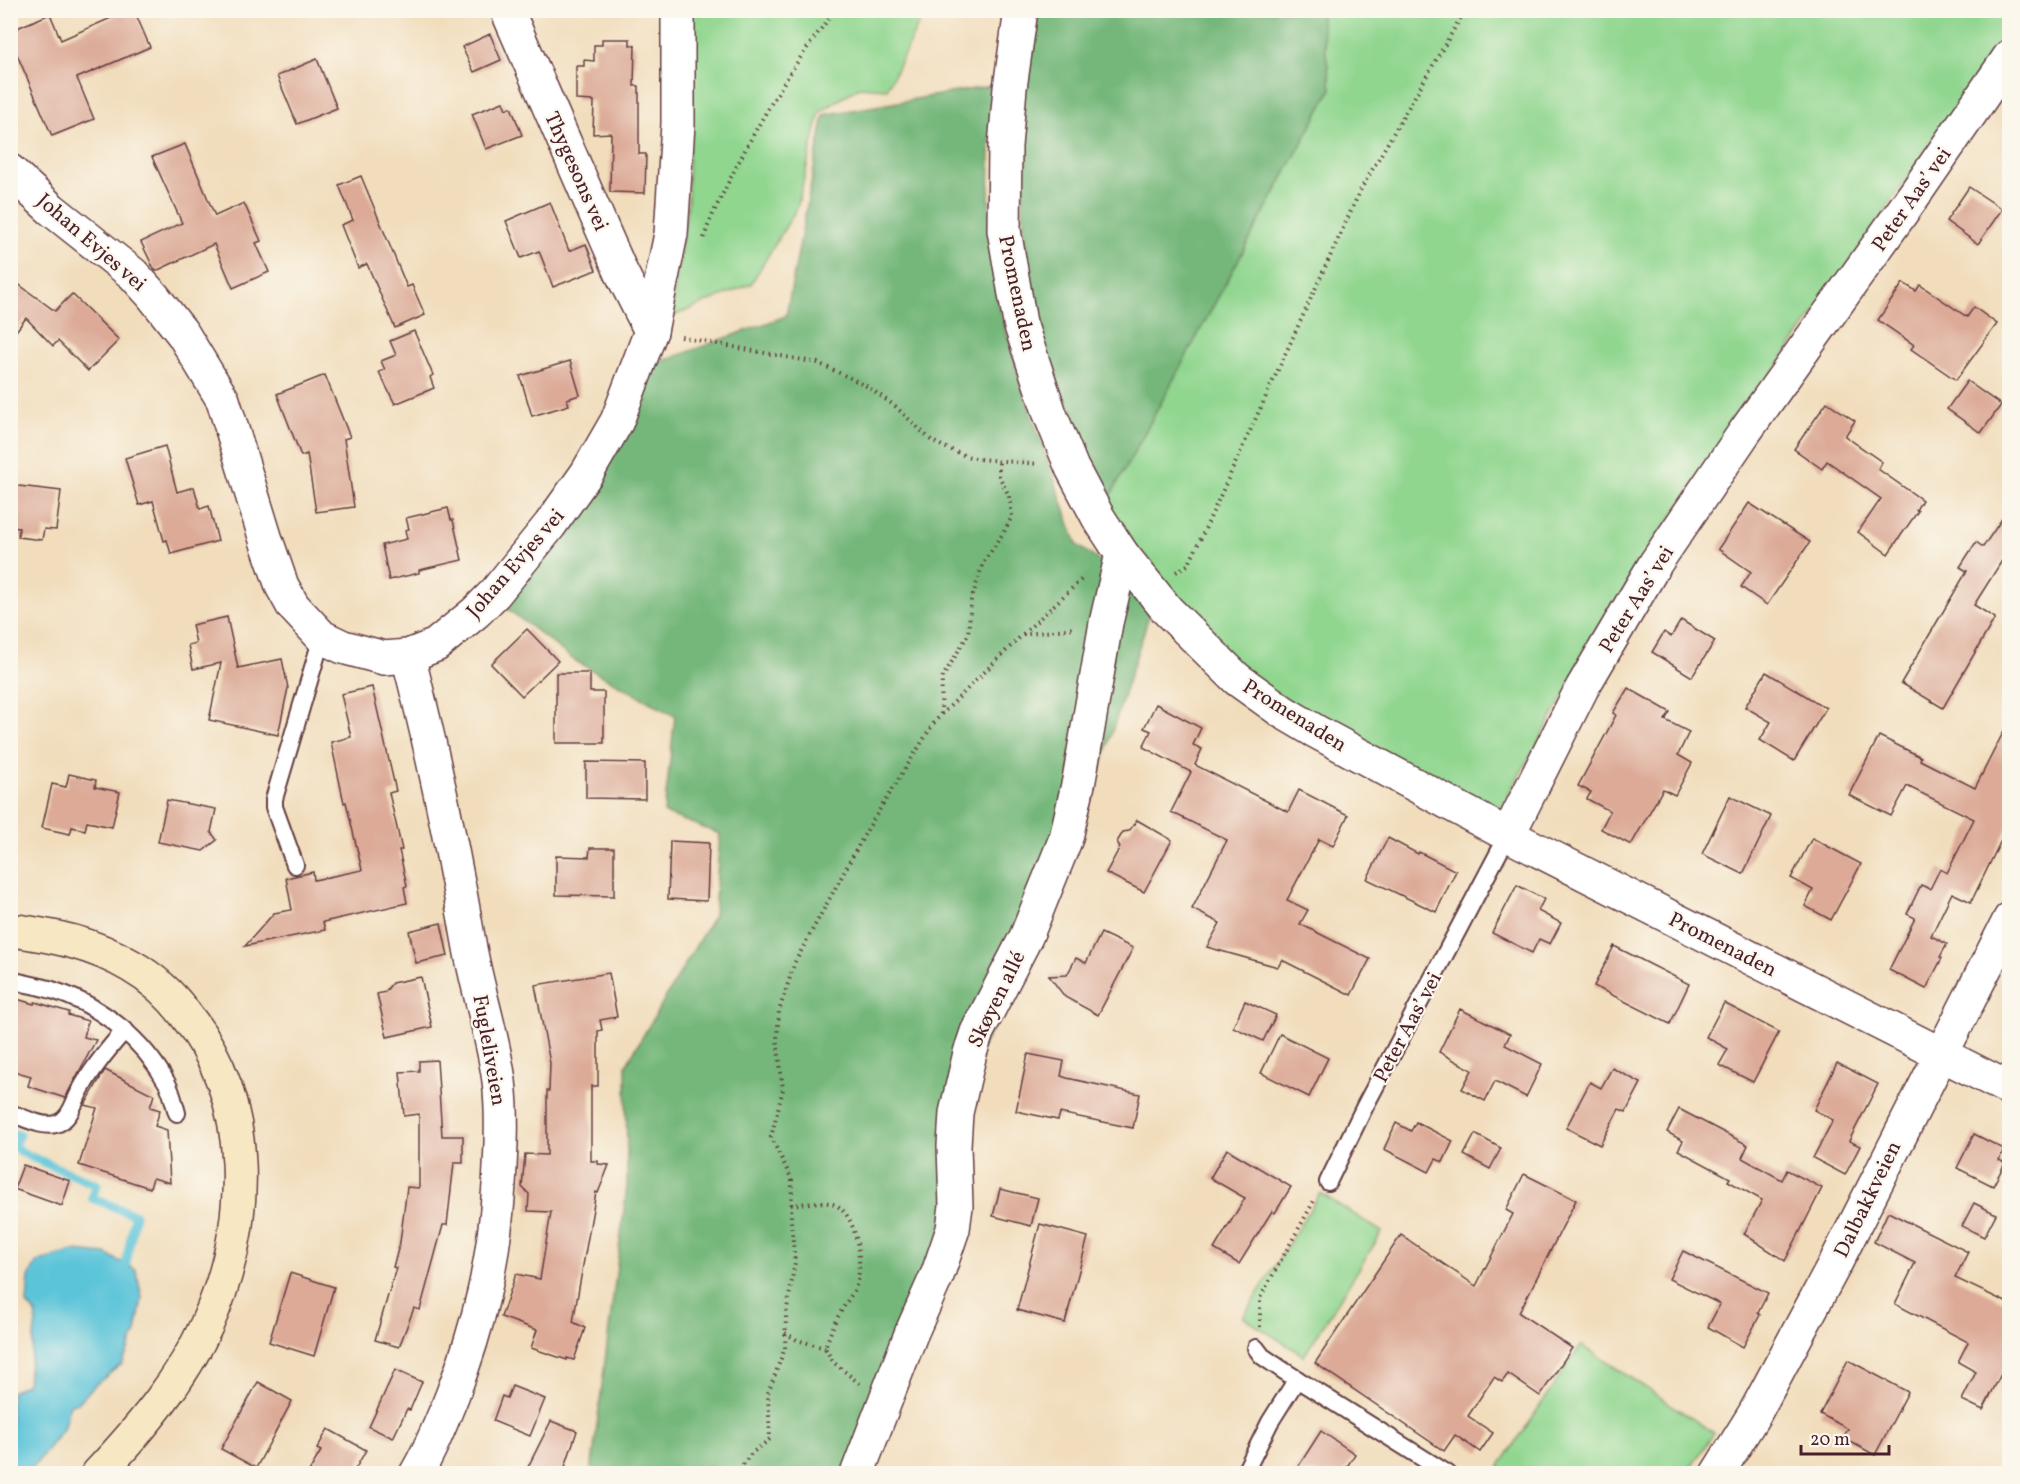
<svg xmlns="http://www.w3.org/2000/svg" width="2020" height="1484" font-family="Vollkorn,serif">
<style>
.green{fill:#90d68f;stroke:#6d7a5d;stroke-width:1.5}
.forest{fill:#74b77a;stroke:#5f6b52;stroke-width:1.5}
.water{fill:#5cc4d9;stroke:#537282;stroke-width:1.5}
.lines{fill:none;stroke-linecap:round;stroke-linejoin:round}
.stream{stroke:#5cc4d9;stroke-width:9}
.building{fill:#dcaa97}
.lane-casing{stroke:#633c41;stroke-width:20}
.street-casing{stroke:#633c41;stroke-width:36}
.secondary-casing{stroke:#633c41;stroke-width:36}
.path{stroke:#633c41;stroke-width:4;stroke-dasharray:1.5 4.5;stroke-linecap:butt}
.lane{stroke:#fff;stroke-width:16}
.street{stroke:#fff;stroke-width:33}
.secondary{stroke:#f7e8c3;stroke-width:33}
.labels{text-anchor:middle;stroke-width:4.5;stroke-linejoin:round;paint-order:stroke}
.street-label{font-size:21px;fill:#4a1f2b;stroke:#fbf7ec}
</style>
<rect width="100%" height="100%" fill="#fbf7ec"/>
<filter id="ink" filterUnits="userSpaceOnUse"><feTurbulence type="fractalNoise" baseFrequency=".0167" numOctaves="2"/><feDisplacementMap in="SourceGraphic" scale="12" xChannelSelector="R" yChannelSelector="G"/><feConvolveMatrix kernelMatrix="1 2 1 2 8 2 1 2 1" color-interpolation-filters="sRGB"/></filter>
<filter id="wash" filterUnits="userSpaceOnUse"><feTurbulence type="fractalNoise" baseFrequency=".008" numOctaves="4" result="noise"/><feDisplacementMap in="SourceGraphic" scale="24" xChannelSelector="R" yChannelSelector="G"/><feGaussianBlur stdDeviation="1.35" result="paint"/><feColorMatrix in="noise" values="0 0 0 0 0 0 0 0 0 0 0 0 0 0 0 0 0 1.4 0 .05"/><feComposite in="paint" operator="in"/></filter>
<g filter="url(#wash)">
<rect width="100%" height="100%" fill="#f1ddbc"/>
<!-- green -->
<g class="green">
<polygon points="690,11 925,11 887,89 859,87 820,112 797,208 751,284 671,317 688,202"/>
<polygon points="1320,11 2009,11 2009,31 1825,298 1641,560 1498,813 1257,684 1154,576 1107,502 1331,89"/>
<polygon points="1320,1193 1382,1232 1304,1356 1243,1317"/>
<polygon points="1581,1345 1714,1433 1687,1473 1495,1473"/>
</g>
<!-- forest -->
<g class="forest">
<polygon points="1030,11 1320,11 1331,89 1107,502 1057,397 1025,277 1020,91"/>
<polygon points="991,86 989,209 998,301 1022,387 1077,545 1154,600 1051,923 961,1085 958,1210 858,1473 591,1473 627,1186 626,1065 714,915 720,834 664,813 675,716 574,660 495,599 638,370 786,316 824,115"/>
</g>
<!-- water -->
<polygon class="water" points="74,1251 106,1254 136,1270 142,1298 136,1332 122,1364 95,1385 78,1403 70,1404 63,1429 29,1473 11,1473 11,1392 27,1384 37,1315 27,1304 29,1277 37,1262"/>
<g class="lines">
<!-- stream -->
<polyline class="stream" points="10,1133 19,1135 13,1146 27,1155 97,1185 92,1198 135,1215 126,1264"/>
</g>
<g id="blocks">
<!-- building -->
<g class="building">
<polygon points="129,10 134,10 150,47 77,78 94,119 52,136 10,38 10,31 50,14 61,40"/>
<polygon points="490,34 501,60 474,72 462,47"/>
<polygon points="602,39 630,39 630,45 635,45 634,86 639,86 639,154 646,154 645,193 610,192 611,133 593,134 594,101 576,100 576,66 584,66 584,60 594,61 594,45 602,45"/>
<polygon points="317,59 337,108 297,124 277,76"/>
<polygon points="503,102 506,109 511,107 522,135 486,149 472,114"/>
<polygon points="185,144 215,216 244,203 261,241 256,243 269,272 233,288 214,244 156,271 154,269 141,242 182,223 152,157"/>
<polygon points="361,176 407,287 412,285 425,315 395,328 367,264 358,268 341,225 353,220 339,185"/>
<polygon points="1969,187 2002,209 1978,244 1946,221"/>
<polygon points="550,202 569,251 586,244 596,270 553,287 539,251 521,258 506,221"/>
<polygon points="10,278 55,311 72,294 119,340 88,371 58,341 53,346 26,318 10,339"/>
<polygon points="1903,283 1916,291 1920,285 1967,317 1974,307 1997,324 1956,380 1911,349 1914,345 1878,320"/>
<polygon points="414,331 433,375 430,377 434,388 395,404 379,372 385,370 381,361 396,355 390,341"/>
<polygon points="570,361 580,395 567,399 569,405 532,416 520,376"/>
<polygon points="325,375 350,437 344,439 354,507 316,512 307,454 301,456 277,394"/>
<polygon points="1967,381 2001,405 1981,433 1947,409"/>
<polygon points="1827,402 1855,421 1845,436 1882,462 1878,469 1922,500 1916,510 1918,511 1888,554 1858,532 1881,499 1827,461 1822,469 1794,449"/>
<polygon points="165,446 177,492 194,487 200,509 209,506 218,541 171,554 167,540 164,541 153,501 139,505 125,458"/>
<polygon points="10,485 61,491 56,530 44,529 42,540 18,537 19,528 10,527"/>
<polygon points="1749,503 1810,542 1767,605 1741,587 1751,572 1718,549"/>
<polygon points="2010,507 2010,548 1974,605 1995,618 1943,708 1901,683 1967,571 1960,567 1976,542 1983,547"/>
<polygon points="448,508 451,520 453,520 462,560 419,570 419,573 389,580 382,545 407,539 405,530 409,529 406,518"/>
<polygon points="227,617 238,668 282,659 288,688 278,735 209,720 221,663 193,669 188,645 196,643 192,625"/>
<polygon points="1681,620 1715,641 1692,677 1652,652 1664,632 1671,637"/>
<polygon points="527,629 558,661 522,696 491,664"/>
<polygon points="1766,672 1826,708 1794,761 1760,740 1771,722 1745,707"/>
<polygon points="556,673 590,673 590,692 604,692 604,743 556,743"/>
<polygon points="372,687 396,791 389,793 402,850 399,850 407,886 404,887 407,903 323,922 325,930 245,946 274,913 292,910 286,878 313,872 314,880 362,870 346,802 344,803 331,742 351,737 341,694"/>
<polygon points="1628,688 1670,712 1665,720 1689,732 1678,755 1692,763 1675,795 1663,789 1631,845 1601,829 1610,811 1587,799 1591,792 1578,786 1616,715 1613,713"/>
<polygon points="1156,704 1201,728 1193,745 1202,749 1195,765 1288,812 1299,790 1348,815 1333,846 1319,839 1287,900 1308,910 1300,924 1370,959 1351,995 1282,960 1278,967 1207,947 1220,923 1192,909 1227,840 1171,812 1191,772 1143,747 1151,731 1144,728"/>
<polygon points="2010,719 2010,822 1971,902 1952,893 1931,936 1947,944 1940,957 1942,958 1926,989 1889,970 1915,918 1907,914 1921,885 1930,889 1940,869 1947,873 1974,819 1907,786 1891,816 1849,795 1879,736 1921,757 1920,760 1975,788"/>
<polygon points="586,762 645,763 645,799 586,798"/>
<polygon points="69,774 96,780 95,787 120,792 112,827 87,822 85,830 72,827 70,834 42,828 52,784 66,787"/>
<polygon points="1730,796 1771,816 1743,874 1702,854"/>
<polygon points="167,800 216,809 211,832 217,840 203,851 158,842"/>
<polygon points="1137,820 1172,840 1144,892 1106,873 1120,847 1117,842 1123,832 1129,831"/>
<polygon points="1388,838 1418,854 1419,852 1456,871 1436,912 1367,879"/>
<polygon points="1812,838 1861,864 1831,920 1805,906 1813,890 1791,878"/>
<polygon points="670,841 709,843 707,901 668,899"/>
<polygon points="590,848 614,848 614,896 556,895 556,856 589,857"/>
<polygon points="1517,885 1544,899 1538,911 1561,923 1550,944 1539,939 1532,953 1492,933"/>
<polygon points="441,923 448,956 416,963 409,931"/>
<polygon points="1101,933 1133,948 1098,1015 1065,997 1049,976 1067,975 1076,958 1086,963"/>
<polygon points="1614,946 1689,984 1670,1024 1594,986"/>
<polygon points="609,973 617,1017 600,1020 602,1030 598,1031 598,1086 591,1086 591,1161 598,1161 598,1164 609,1165 598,1193 596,1192 573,1322 585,1328 574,1360 567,1358 567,1360 531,1348 537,1330 501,1317 516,1274 540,1279 551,1212 528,1211 529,1194 522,1187 525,1154 547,1155 547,1091 549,1091 550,1063 535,985"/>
<polygon points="421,977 432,1027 387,1037 377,994 385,992 392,983"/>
<polygon points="10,997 34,1004 35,1002 69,1012 68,1015 88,1021 84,1037 96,1040 65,1098 28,1086 31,1076 10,1070"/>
<polygon points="1245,1001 1276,1015 1263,1041 1233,1027"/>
<polygon points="1724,1003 1779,1032 1753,1082 1719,1065 1728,1049 1706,1037"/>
<polygon points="1460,1009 1510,1034 1505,1045 1542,1064 1526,1097 1495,1081 1485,1101 1462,1089 1472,1070 1439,1052"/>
<polygon points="1280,1034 1328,1058 1309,1097 1261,1073"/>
<polygon points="1028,1054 1064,1061 1061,1076 1067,1078 1140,1094 1133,1128 1060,1113 1058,1120 1016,1111"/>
<polygon points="437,1060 442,1136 463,1136 463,1163 454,1163 447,1225 443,1225 420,1310 414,1308 399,1347 375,1340 396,1268 393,1267 400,1242 407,1187 419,1188 419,1114 404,1116 400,1072 419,1071 419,1061"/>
<polygon points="1837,1063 1878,1084 1849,1141 1860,1146 1845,1175 1813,1158 1833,1120 1814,1110"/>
<polygon points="1612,1068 1641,1083 1626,1112 1619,1109 1600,1145 1566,1128 1590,1082 1601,1088"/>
<polygon points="105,1070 154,1095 150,1107 160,1110 155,1126 167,1130 170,1183 153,1178 150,1188 79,1165 97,1108 85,1105"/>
<polygon points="1679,1109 1748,1145 1742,1158 1782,1180 1787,1170 1822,1188 1785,1261 1744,1234 1762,1200 1728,1181 1730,1178 1678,1150 1683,1141 1667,1132"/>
<polygon points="1416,1122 1453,1141 1443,1162 1436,1159 1429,1172 1384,1149 1396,1123 1411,1131"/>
<polygon points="1475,1134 1501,1148 1490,1169 1464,1155"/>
<polygon points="1974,1134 2004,1149 1999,1160 2005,1163 1993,1186 1957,1168"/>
<polygon points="1227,1149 1291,1187 1275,1213 1272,1211 1239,1264 1214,1249 1245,1198 1210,1178"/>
<polygon points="23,1165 70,1181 62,1206 14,1189"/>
<polygon points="1524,1174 1576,1200 1519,1313 1572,1348 1540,1396 1508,1374 1502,1382 1494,1377 1468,1416 1493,1433 1480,1452 1455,1435 1444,1451 1315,1363 1401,1235 1476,1286 1513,1214 1506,1210"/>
<polygon points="1000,1189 1038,1198 1031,1226 993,1216"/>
<polygon points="1974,1203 1996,1214 1984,1237 1962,1226"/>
<polygon points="1888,1212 1968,1252 1955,1278 2010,1304 2010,1356 1983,1410 1962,1400 1976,1372 1958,1362 1968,1342 1895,1304 1915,1263 1874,1242"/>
<polygon points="1040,1224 1088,1237 1065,1323 1017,1310"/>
<polygon points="1683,1251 1768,1293 1758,1313 1760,1315 1743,1347 1708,1327 1720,1304 1669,1279"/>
<polygon points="290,1273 334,1287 314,1356 269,1342"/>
<polygon points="1848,1360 1908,1392 1875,1455 1843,1438 1848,1429 1820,1414"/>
<polygon points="395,1370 422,1382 410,1410 407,1409 393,1438 369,1427"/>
<polygon points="258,1382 292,1401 256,1468 221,1449"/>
<polygon points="512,1386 545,1399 530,1436 493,1421 502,1396 507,1398"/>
<polygon points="551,1421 577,1431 563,1473 525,1473"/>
<polygon points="328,1429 366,1450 353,1473 308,1473 321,1451 317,1449"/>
<polygon points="1321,1431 1355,1454 1343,1473 1294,1473"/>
</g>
</g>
</g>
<g filter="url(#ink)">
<use href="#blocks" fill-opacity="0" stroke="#633c41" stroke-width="1.5"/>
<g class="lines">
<!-- lane casing -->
<g class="lane-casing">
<g id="lane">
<polyline points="295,865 274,807 274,799 322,637"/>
<path d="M10,980C25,984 41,986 55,991C102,1006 143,1040 167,1083C172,1092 174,1103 177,1113"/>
<path d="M10,1113C23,1117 42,1128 56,1124C70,1120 74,1102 80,1091C92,1068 108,1049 125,1030"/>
<polyline points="1328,1182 1365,1106 1508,835"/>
<polyline points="1256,1348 1262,1356 1284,1371 1448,1474"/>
<polyline points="1244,1474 1270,1422 1297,1379"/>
</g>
</g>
<!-- street casing -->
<g class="street-casing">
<g id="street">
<polyline points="507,10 621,272 651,331"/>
<polyline points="1021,10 1010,88 1005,146 1004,230 1020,323 1050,414 1072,468 1098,517 1122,554 1168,611 1237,679 1283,712 1315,731 1508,835 2010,1089"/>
<polyline points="10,171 51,209 133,274 153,296 183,334 223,400 266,540 282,586 293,606 322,637 343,647 384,658 408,656 436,645 476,612 495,593 550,525 587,473 617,421 651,331 671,234 678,124 678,10"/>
<path d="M408,656C433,752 453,850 470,948C478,992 493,1036 499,1081C503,1115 501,1150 499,1185C494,1262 480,1323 452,1396C441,1423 431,1449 416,1474"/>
<polyline points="1508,835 1582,688 1655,564 1744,433 1917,191 2010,56"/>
<polyline points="857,1474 911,1334 938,1273 953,1229 956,1206 954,1146 956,1113 970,1053 977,1032 1026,937 1066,838 1079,780 1106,623 1122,554"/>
<polyline points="1717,1474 1755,1413 1836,1262 2010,919"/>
</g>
</g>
<!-- secondary casing -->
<g class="secondary-casing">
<path id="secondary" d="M10,930C55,936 92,943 131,966C152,978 171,995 185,1014C256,1102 251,1225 207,1324C182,1380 140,1429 98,1474"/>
</g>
<!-- path -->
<g class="path">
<path d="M704,238C710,217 721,198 730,179C760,120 794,61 836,10"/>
<polyline points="681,337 818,363 865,385 895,406 931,440 942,446 966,456 979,459 1038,464"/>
<polyline points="1176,572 1189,564 1361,189 1465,10"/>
<polyline points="1023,634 1083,578"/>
<polyline points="941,714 942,678 968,635 971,601 983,563 1004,532 1012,516 1009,496 999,476 999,460"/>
<path d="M791,1205C804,1204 820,1200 833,1204C857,1212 864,1264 856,1286C853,1294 846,1302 842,1310C834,1322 830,1334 825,1348L833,1362L860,1384"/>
<polyline points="1260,1327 1260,1298 1315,1199"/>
<polyline points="785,1333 797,1340 825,1348"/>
<polyline points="735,1474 752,1453 770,1439 768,1393 785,1348 786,1315 795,1262 791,1221 792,1180 771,1137 783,1089 777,1039 779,1011 795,962 867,830 935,721 1022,635 1073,628"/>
</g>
<!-- lane -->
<use href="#lane" class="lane"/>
<!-- street -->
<use href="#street" class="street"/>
<!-- secondary -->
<use href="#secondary" class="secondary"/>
</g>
</g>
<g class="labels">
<!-- street labels -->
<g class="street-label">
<text transform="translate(577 171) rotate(66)" y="7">Thygesons vei</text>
<text transform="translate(1911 199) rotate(-55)" y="7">Peter Aas’ vei</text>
<text transform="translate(92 242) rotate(41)" y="7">Johan Evjes vei</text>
<text transform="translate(1018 293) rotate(78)" y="7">Promenaden</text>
<text transform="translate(515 563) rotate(-49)" y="7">Johan Evjes vei</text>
<text transform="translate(1636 599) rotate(-58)" y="7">Peter Aas’ vei</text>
<text transform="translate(1295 715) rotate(32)" y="7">Promenaden</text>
<text transform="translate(1723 944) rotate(27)" y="7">Promenaden</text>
<text transform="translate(996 999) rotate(-64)" y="7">Skøyen allé</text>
<text transform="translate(1407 1027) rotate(-62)" y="7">Peter Aas’ vei</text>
<text transform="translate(490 1050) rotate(80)" y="7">Fugleliveien</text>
<text transform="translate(1867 1199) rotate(-64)" y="7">Dalbakkveien</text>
</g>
</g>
<!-- margin -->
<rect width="2020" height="1484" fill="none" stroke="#fbf7ec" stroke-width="36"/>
<!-- scale -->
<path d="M1801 1445v9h88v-9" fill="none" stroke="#4a1f2b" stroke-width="3"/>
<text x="1810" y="1445" font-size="18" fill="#4a1f2b" stroke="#fbf7ec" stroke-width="4.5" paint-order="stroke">20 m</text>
</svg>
